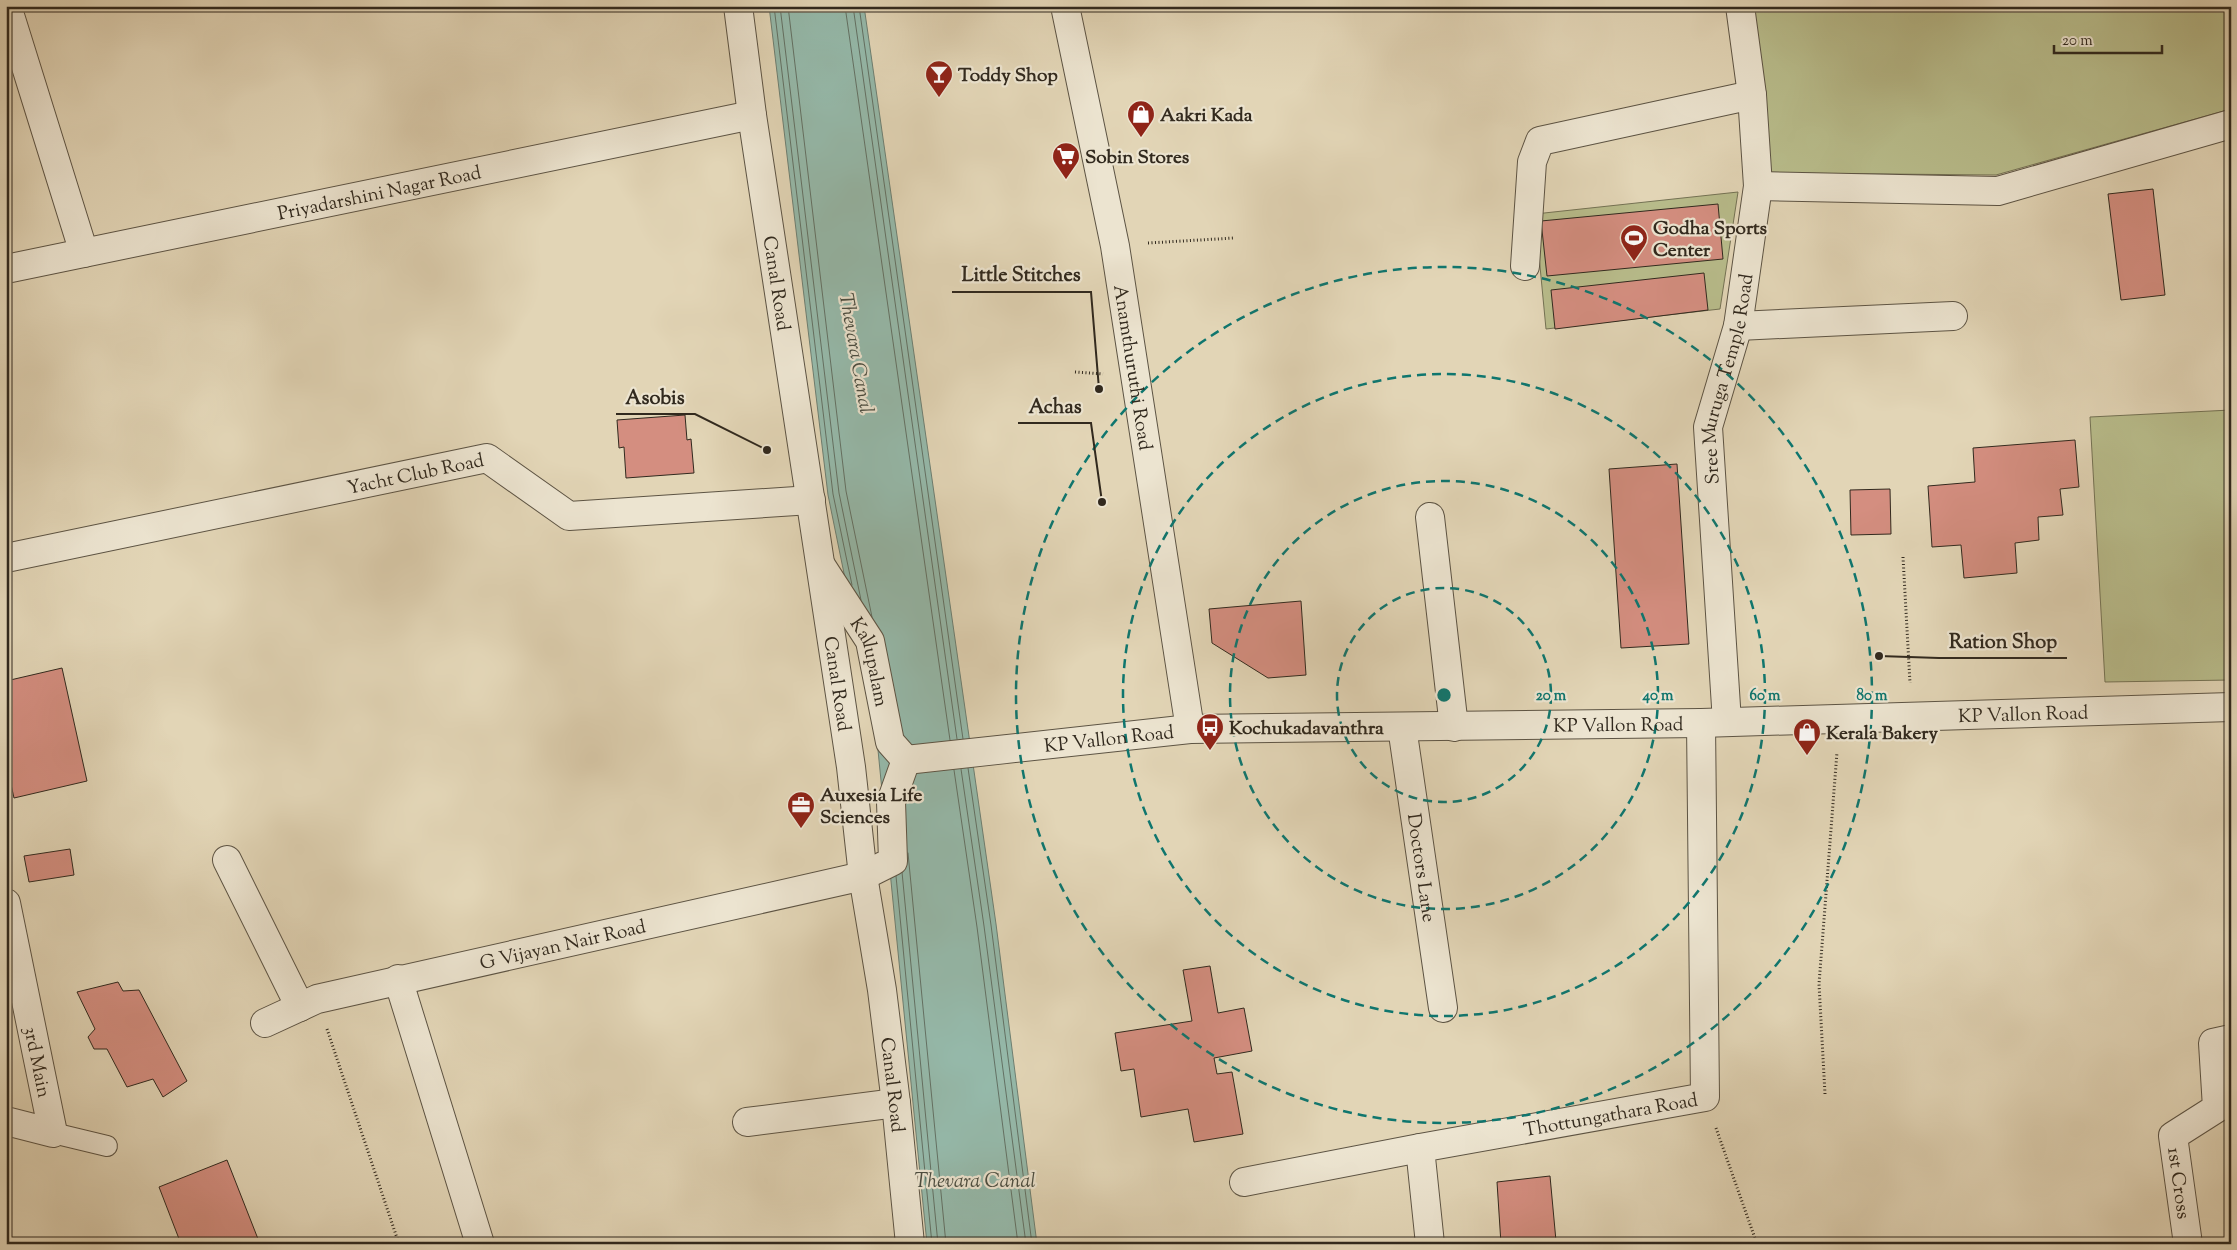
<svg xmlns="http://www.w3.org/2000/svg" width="2237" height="1250" font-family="'Sorts Mill Goudy',serif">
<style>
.green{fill:#b8bc8b;stroke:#747254}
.water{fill:#95b9aa;stroke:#6d7f72}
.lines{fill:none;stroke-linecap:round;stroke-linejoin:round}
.shore{stroke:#637164;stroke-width:1}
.building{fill:#d48e80;stroke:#31291e}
.service-casing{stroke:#5d5444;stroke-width:22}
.minor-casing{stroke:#5d5444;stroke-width:30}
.tertiary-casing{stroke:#5d5444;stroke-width:30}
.path{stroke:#31291e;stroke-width:3;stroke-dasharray:1 2.5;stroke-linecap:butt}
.service{stroke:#ece4d0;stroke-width:20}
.minor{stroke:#ece4d0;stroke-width:28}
.tertiary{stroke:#ece4d0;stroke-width:28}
.ring{fill:none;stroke:#0f766e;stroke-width:2.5;stroke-dasharray:9 6}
.labels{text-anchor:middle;stroke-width:4.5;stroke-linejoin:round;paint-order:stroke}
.poi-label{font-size:19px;font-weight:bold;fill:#31291e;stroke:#ece4d0;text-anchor:start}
.street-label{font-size:19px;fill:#31291e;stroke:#ece4d0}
.water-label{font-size:20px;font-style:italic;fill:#4a4d41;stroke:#ece4d0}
.centre{fill:#0f766e;stroke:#ece4d0;stroke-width:2.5}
.ring-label{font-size:15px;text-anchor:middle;font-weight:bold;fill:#0f766e;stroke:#ece4d0;stroke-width:4.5;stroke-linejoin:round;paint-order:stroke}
.leader{fill:none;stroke:#31291e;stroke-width:2}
.callout-dot{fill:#31291e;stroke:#ece4d0;stroke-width:2}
.callout-label{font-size:20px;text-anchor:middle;font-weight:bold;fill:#31291e;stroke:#ece4d0;stroke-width:4.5;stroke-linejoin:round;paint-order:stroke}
</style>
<rect width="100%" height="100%" fill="#e2d5b6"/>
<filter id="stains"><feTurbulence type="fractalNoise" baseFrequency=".004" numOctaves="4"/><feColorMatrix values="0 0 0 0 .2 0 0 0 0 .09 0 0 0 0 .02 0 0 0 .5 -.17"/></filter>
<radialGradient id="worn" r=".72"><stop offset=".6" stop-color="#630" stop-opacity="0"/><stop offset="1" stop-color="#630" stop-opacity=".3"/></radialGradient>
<!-- green -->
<g class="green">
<polygon points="1753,6 2231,6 2231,109 1996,175 1770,173"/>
<polygon points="1738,192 1720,309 1546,329 1535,214"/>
<polygon points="2231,410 2231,680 2105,682 2090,417"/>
</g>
<!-- water -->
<polygon class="water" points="769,6 864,6 996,924 1037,1244 927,1244 876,730 828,495"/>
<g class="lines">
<!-- shore -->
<g class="shore">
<polyline points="774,6 833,494 852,585"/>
<polyline points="780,6 839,493 861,600"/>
<polyline points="788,6 846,491 872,617"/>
<polyline points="845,6 950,740"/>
<polyline points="853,6 957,739"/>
<polyline points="859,6 963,739"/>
<polyline points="968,768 991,925 1032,1244"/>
<polyline points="961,769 984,926 1026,1244"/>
<polyline points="954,770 977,927 1018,1244"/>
<polyline points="908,853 946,1244"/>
<polyline points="902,872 938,1244"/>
<polyline points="896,876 932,1244"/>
</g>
</g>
<!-- building -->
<g class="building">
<polygon points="2153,189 2165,295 2121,300 2108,194"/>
<polygon points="1718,204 1723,259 1547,276 1541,221"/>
<polygon points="1704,273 1708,310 1555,329 1551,290"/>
<polygon points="685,415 687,440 691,439 694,473 626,478 624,447 619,448 617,420"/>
<polygon points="2075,440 2079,487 2060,489 2063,515 2038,517 2039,540 2015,543 2017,573 1964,578 1961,545 1932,547 1928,486 1975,482 1973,448"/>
<polygon points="1677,464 1689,644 1621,648 1609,469"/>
<polygon points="1890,489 1891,534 1851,535 1850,490"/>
<polygon points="1301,601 1306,675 1268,678 1212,643 1209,609"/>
<polygon points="62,668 87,781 14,798 6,762 6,681"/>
<polygon points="70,849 74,875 29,882 24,856"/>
<polygon points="1210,966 1218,1013 1244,1008 1252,1051 1214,1058 1217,1074 1232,1072 1243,1134 1194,1142 1188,1109 1141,1117 1134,1069 1121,1071 1115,1033 1192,1021 1183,970"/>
<polygon points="118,982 123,991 139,990 187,1081 163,1097 153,1079 127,1087 107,1049 94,1049 88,1037 95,1029 77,992"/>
<polygon points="227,1160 260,1244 181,1244 159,1187"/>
<polygon points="1550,1176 1556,1241 1501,1244 1497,1182"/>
</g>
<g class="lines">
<!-- service casing -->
<g class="service-casing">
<polyline id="service" points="53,1133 107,1146"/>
</g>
<!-- minor casing -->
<g class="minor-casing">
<g id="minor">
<polyline points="7,6 84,253"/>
<path id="s1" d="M738,6L752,115L851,767L863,876L882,990L896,1103L910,1244"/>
<polyline points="1758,186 1998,191 2231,124"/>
<polyline points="1525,266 1532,162 1540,141 1752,95"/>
<path id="s2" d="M6,269L752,115"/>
<polyline points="1738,326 1953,316"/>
<polyline points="1430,517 1454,727"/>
<path id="s3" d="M6,558L487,458L569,516L811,500"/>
<path id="s4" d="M1727,722L1708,427L1738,326L1758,186L1752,95L1740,6"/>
<path id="s5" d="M1402,727L1443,1008"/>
<polyline points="227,860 300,1007"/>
<path id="s6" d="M6,903L53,1133L6,1121"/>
<polyline points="398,979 480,1244"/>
<path id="s7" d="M265,1023L317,999L863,876"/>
<polyline points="747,1122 896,1103"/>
<polyline points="1244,1182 1420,1148"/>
<path id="s8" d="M1430,1244L1420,1148L1705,1097L1701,723"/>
<polyline points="2188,1244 2173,1136 2217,1108 2213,1043 2231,1039"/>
</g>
</g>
<!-- tertiary casing -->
<g class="tertiary-casing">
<g id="tertiary">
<path id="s9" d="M1065,6L1115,246L1190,729"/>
<path id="s10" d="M822,567L870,641L890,742L906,760"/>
<path id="s11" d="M906,760L1190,729L1701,723L2231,707"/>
<polyline points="863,876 893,861 891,802 906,760"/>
</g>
</g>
<!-- path -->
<g class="path">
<polyline points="1148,243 1234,238"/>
<polyline points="1075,372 1103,374"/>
<polyline points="1903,557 1910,683"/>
<polyline points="327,1029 399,1244"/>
<polyline points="1825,1094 1819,984 1837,752"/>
<polyline points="1716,1128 1757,1244"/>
</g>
<!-- service -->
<use href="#service" class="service"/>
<!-- minor -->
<use href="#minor" class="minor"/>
<!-- tertiary -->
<use href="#tertiary" class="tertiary"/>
</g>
<!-- distance rings -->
<g class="ring">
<circle cx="1444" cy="695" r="107"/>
<circle cx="1444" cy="695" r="214"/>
<circle cx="1444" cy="695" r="321"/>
<circle cx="1444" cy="695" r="428"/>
</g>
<!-- icons -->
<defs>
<g id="bar-pin" transform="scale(1.4375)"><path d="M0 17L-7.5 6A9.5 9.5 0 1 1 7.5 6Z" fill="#8f2418" stroke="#ece4d0"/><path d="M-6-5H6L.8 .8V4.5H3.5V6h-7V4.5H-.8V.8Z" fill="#fff"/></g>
<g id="shop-pin" transform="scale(1.4375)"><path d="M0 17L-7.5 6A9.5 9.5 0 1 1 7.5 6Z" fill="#8f2418" stroke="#ece4d0"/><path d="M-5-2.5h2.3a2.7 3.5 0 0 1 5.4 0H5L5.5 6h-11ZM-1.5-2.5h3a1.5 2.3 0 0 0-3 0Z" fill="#fff"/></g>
<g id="supermarket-pin" transform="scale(1.4375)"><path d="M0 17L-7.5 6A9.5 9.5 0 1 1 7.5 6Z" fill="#8f2418" stroke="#ece4d0"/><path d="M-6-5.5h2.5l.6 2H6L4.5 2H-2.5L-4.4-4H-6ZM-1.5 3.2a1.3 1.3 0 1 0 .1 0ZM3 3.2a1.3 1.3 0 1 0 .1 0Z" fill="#fff"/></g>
<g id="stadium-pin" transform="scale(1.4375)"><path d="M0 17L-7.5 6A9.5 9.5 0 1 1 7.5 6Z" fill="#8f2418" stroke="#ece4d0"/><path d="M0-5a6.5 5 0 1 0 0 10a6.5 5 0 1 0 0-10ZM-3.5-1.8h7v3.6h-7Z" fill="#fff"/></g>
<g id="bus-pin" transform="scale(1.4375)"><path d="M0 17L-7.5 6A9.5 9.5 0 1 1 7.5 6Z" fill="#8f2418" stroke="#ece4d0"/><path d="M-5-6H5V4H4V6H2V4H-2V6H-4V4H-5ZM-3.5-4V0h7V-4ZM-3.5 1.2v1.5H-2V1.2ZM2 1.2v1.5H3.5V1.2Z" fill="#fff"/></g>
<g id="office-pin" transform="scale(1.4375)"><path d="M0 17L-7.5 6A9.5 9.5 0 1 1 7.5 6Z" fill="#8f2418" stroke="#ece4d0"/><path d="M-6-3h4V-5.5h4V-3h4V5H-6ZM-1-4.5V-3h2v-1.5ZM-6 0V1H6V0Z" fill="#fff"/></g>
</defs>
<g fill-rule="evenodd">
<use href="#bar-pin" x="939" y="74"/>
<use href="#shop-pin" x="1141" y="114"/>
<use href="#supermarket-pin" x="1066" y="156"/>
<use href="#stadium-pin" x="1634" y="238"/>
<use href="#bus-pin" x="1210" y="727"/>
<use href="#shop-pin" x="1807" y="732"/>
<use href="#office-pin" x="801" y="805"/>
</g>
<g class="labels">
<!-- poi labels -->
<g class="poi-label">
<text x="958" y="81">Toddy Shop</text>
<text x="1160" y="121">Aakri Kada</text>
<text x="1085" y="163">Sobin Stores</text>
<text x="1653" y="234">Godha Sports<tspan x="1653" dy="22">Center</tspan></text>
<text x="1229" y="734">Kochukadavanthra</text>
<text x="1826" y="739">Kerala Bakery</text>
<text x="820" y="801">Auxesia Life<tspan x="820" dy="22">Sciences</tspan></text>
</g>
<!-- street labels -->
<g class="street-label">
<text dy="7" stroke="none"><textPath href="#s2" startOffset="381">Priyadarshini Nagar Road</textPath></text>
<text dy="7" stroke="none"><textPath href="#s1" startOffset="280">Canal Road</textPath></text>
<text dy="7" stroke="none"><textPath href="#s9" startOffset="368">Anamthuruthi Road</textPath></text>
<text dy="7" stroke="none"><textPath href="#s4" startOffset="346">Sree Muruga Temple Road</textPath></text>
<text dy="7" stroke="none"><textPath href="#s3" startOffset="418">Yacht Club Road</textPath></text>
<text dy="7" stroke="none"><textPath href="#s10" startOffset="108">Kallupalam</textPath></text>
<text dy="7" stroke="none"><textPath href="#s1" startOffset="685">Canal Road</textPath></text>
<text dy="7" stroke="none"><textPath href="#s11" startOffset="1119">KP Vallon Road</textPath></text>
<text dy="7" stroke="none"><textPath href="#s11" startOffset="714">KP Vallon Road</textPath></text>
<text dy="7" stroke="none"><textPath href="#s11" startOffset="204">KP Vallon Road</textPath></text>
<text dy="7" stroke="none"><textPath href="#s5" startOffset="142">Doctors Lane</textPath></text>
<text dy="7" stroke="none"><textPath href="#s7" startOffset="309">G Vijayan Nair Road</textPath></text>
<text dy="7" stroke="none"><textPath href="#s6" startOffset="162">3rd Main</textPath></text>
<text dy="7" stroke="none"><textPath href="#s1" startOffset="1090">Canal Road</textPath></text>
<text dy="7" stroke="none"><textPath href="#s8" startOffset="290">Thottungathara Road</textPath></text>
<text transform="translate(2180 1183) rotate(82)" y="7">1st Cross</text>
</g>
<!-- water labels -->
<g class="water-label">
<text transform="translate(857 353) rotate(80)" y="7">Thevara Canal</text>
<text x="975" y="1187">Thevara Canal</text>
</g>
</g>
<circle cx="1444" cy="695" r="8" class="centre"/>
<g class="ring-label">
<text x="1551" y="700">20 m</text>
<text x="1658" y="700">40 m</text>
<text x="1765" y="700">60 m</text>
<text x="1872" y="700">80 m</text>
</g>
<!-- callouts -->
<path class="leader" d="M1099 389L1091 292H952M767 450L695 414H616M1102 502L1091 423H1018M1879 656L1939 658H2067"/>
<g class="callout-dot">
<circle cx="1099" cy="389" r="5"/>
<circle cx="767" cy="450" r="5"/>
<circle cx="1102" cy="502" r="5"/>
<circle cx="1879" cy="656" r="5"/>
</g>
<g class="callout-label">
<text x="1021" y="281">Little Stitches</text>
<text x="655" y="404">Asobis</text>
<text x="1055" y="413">Achas</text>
<text x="2003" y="648">Ration Shop</text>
</g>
<!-- margin -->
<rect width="2237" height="1250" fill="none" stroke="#e2d5b6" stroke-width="25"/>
<rect x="8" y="8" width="2222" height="1235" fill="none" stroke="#31291e" stroke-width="2.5"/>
<rect x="12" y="12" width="2212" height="1225" fill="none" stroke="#31291e"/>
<!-- scale -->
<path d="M2054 45v8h108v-8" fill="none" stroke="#31291e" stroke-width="2.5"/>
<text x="2062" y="45" font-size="15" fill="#31291e" stroke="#ece4d0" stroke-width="4" paint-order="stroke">20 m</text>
<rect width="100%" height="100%" filter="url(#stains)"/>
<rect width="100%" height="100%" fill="url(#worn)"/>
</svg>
